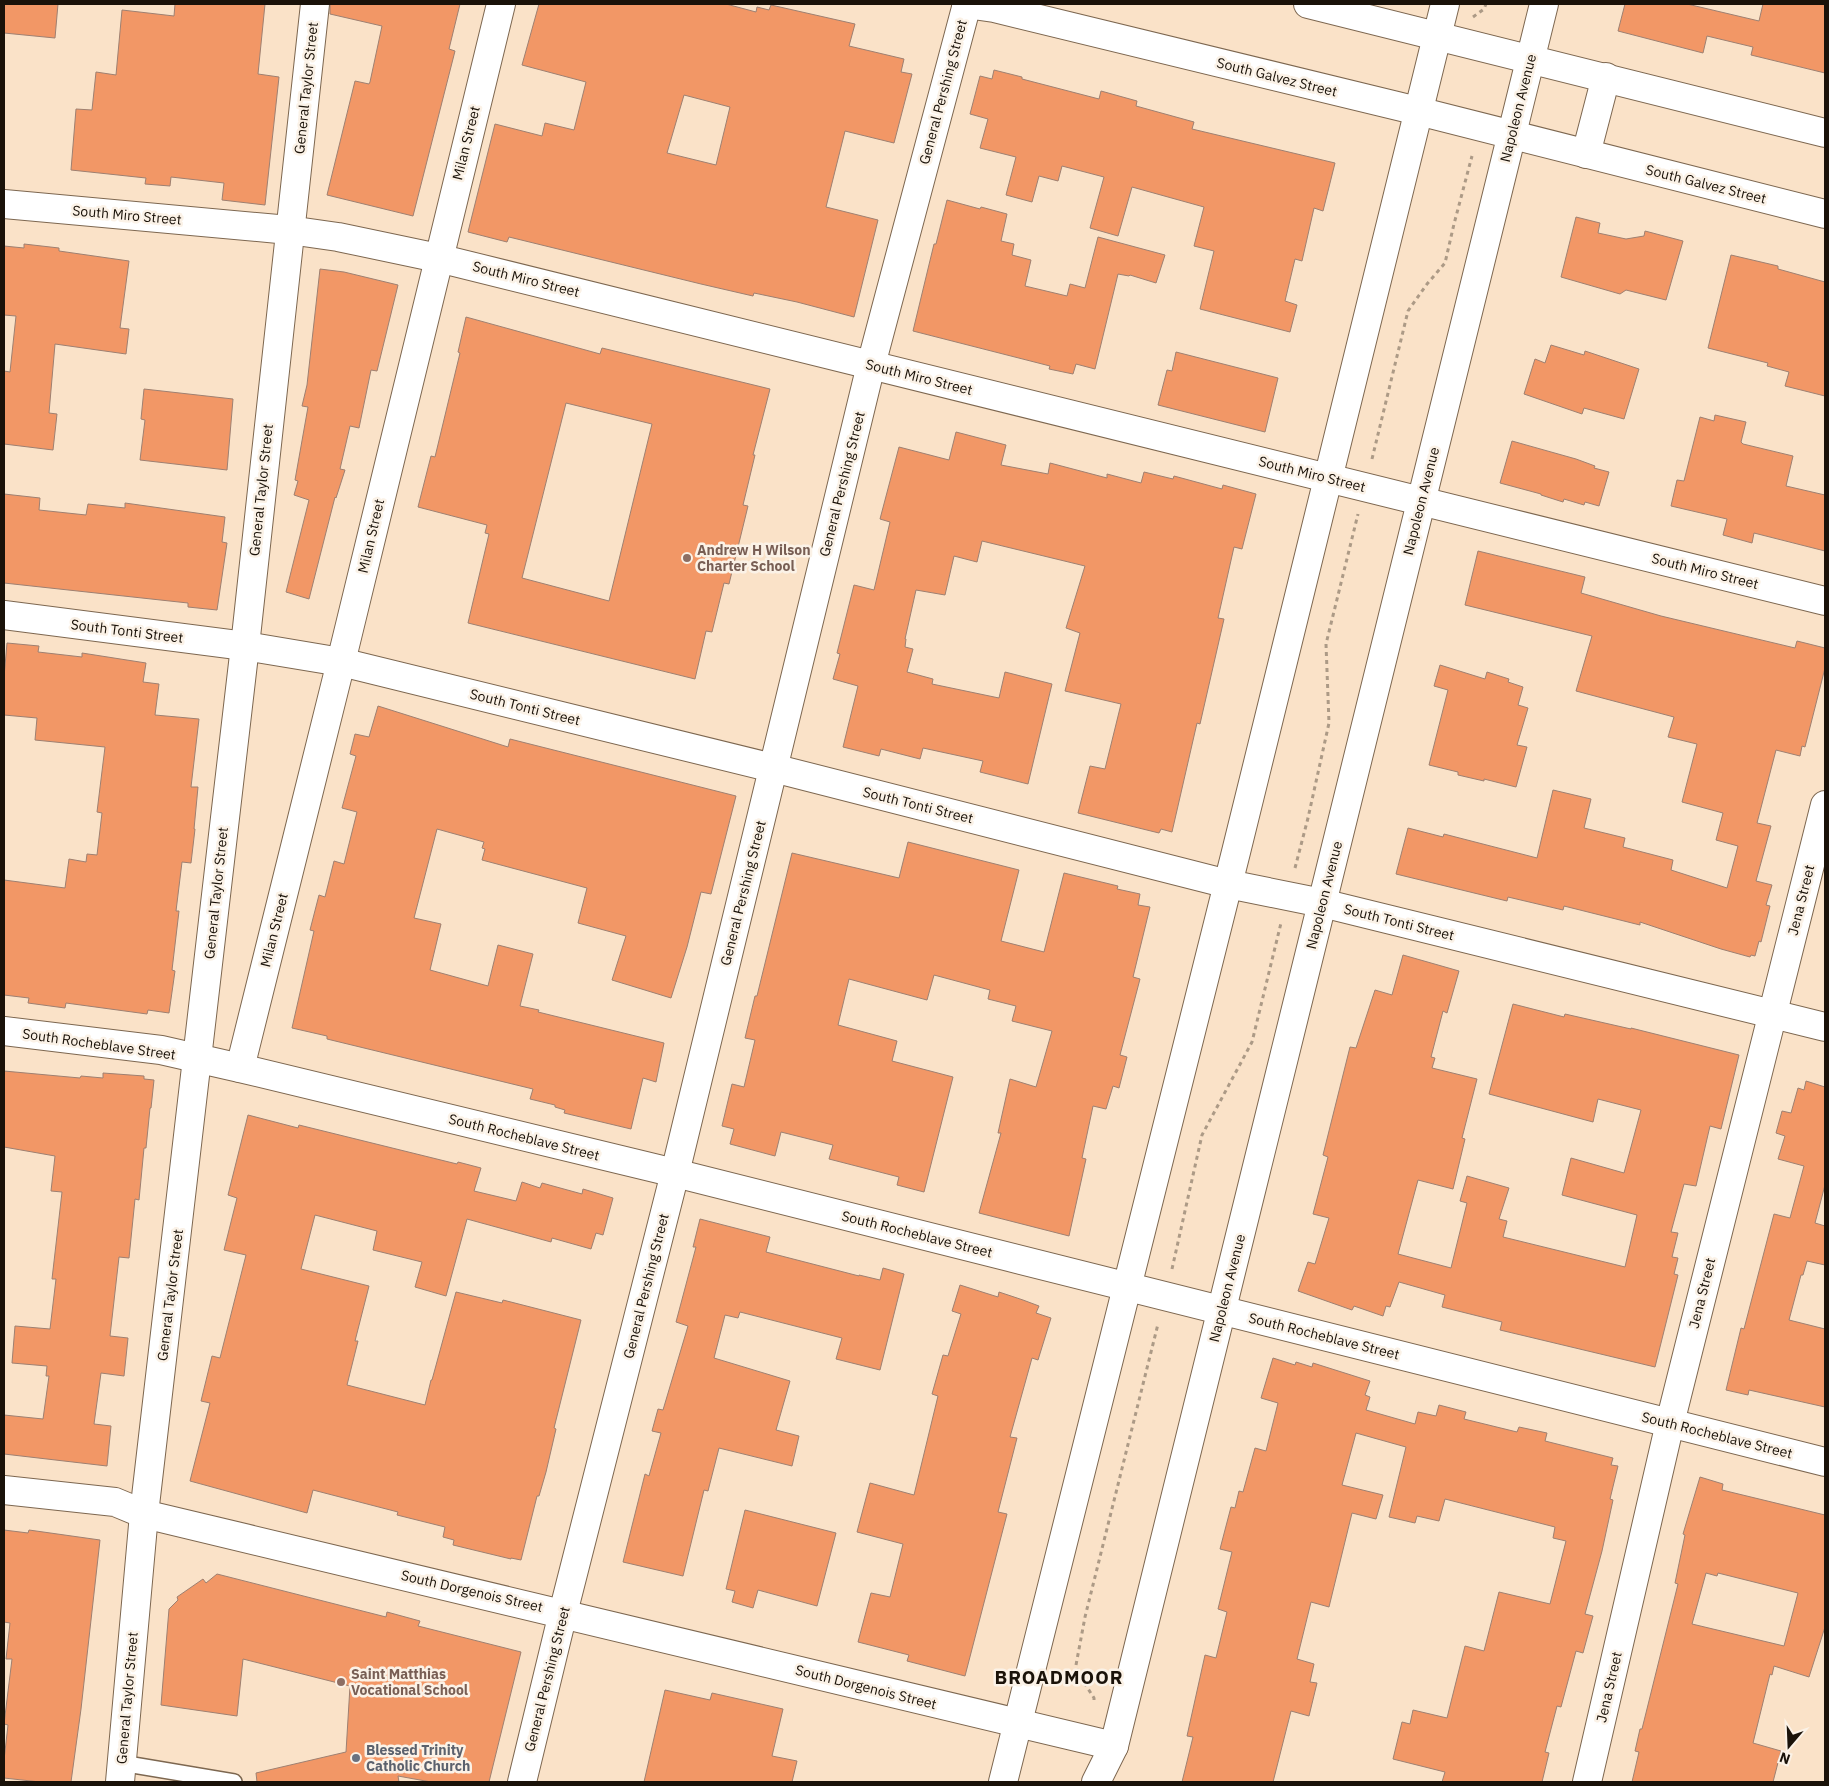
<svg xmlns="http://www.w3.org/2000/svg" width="1829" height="1786" font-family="'IBM Plex Sans',sans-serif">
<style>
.building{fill:#f29766;stroke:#9e8071;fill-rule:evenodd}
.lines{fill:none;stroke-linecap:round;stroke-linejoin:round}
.lane-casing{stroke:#7d6750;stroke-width:18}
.street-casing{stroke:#7d6750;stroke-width:30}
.secondary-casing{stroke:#7d6750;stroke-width:30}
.path{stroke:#ac9a86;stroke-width:3;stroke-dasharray:4 4;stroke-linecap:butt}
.lane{stroke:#fff;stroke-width:15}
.street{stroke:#fff;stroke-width:28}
.secondary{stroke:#fff;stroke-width:28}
.education-dot{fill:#8d6e63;stroke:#fbf2e7;stroke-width:2}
.worship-dot{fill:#6b7280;stroke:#fbf2e7;stroke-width:2}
.labels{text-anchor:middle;stroke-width:5;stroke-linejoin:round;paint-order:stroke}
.street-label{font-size:14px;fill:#1a1209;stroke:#fbf2e7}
.education-label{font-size:14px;font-weight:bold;fill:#785e54;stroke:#fbf2e7;text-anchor:start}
.worship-label{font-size:14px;font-weight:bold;fill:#5b616d;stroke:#fbf2e7;text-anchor:start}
.district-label{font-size:19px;font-weight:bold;letter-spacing:1px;fill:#1a1209;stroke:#fbf2e7}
</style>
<rect width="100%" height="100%" fill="#fae2c8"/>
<!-- building -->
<g class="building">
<polygon points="4,4 58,4 55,38 4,33"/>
<polygon points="175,4 265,4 258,74 279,77 265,205 222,200 224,183 171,177 170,186 145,184 146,178 71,170 76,109 92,110 96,72 116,75 122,10 174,16"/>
<polygon points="330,4 460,4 449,49 455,51 413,216 327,195 355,81 369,84 370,82 382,26 330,14"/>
<path d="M539,4H726L756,12L757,7L769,10L771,5L855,24L849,46L904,59L901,72L912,74L894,143L845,131L826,207L878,220L854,317L797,302L754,293L753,296L701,284L509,237L507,242L468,232L495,124L542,136L545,123L574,130L586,82L522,65ZM684,95L730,107L716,165L667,153Z"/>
<polygon points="1625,4 1687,4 1759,21 1763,4 1825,4 1825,73 1751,55 1753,47 1707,36 1703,53 1618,31"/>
<polygon points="994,70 1022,77 1022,79 1099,99 1101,91 1137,101 1136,106 1194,122 1192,129 1335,163 1323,211 1314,208 1302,261 1295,259 1285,301 1297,305 1290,332 1200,309 1214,251 1194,246 1204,207 1132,187 1118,236 1090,228 1104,177 1062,166 1058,181 1039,176 1032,202 1006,195 1016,157 980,148 988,119 970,114 980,76 992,79"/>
<polygon points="947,200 980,209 981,207 1007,214 1001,241 1014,244 1012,255 1031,260 1025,286 1067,296 1070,284 1085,288 1098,237 1165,255 1156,283 1130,275 1129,276 1118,274 1095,369 1076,364 1073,374 1049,369 1050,366 913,331 934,244 936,244"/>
<polygon points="1576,217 1600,223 1598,233 1626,239 1644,236 1645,231 1683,241 1666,300 1626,290 1620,294 1561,277"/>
<polygon points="24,244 59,248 59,251 129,261 120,328 129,329 126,354 55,344 49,413 57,414 53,450 4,444 4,371 10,372 16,316 4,315 4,246 24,248"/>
<polygon points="1731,255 1778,266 1778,269 1825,282 1825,396 1785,386 1789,372 1767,366 1768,363 1708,348"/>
<polygon points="320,269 344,272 398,285 377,371 371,370 359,428 350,426 340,469 345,470 336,498 335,497 309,599 286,592 309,500 294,495 298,481 295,480 308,407 302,406 307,385"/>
<path d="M466,317L600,354L602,348L770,389L753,455H755L743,505L748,506L729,584L724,583L712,632L706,631L695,679L468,623L489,534L485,533L487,525L418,507L431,456L435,457L460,353L458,352ZM566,403L652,424L609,601L522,578Z"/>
<polygon points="1551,345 1584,355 1585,351 1639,369 1624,419 1584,408 1582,414 1524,394 1535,359 1545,363"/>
<polygon points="1176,352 1278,378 1265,432 1158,405 1167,370 1172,371"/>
<polygon points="144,389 233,399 227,470 140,460 145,420 141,419"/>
<polygon points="1715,415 1746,422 1741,442 1743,444 1793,456 1786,486 1825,495 1825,551 1754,533 1752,543 1723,535 1727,519 1671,506 1677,480 1684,481 1700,417 1714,421"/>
<polygon points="956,432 1006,445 1001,465 1048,474 1050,463 1107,478 1107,474 1141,483 1144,472 1173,479 1174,476 1222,489 1223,485 1256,494 1242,549 1234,547 1218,618 1224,619 1200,724 1197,723 1172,832 1161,829 1159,833 1078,813 1090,766 1105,769 1121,704 1065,691 1080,633 1066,628 1085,566 982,541 977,562 954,556 945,595 916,590 905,639 906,639 905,647 913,649 907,672 933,679 932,684 999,698 1005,672 1052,684 1028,784 980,772 983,761 923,748 920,759 881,749 879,756 843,747 858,686 833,679 840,654 837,653 854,585 874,590 890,522 880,519 899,447 949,460"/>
<polygon points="1512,441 1576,459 1595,466 1594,468 1609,472 1599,506 1585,502 1584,505 1564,499 1563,502 1541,495 1541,494 1500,483"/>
<polygon points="4,494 40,498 39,510 86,515 88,504 125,508 125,503 225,517 222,542 227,543 217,610 188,607 188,603 4,583"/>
<polygon points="1478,551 1585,577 1581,593 1661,616 1795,648 1797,641 1825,648 1825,668 1805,747 1802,746 1800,756 1776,750 1757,823 1771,826 1756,881 1772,885 1766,905 1770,906 1761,942 1759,941 1755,956 1751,955 1750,957 1721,949 1640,922 1640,925 1564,906 1563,910 1508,897 1507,901 1396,874 1408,828 1443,837 1444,834 1537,858 1553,790 1591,799 1584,828 1625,838 1623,847 1673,860 1671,870 1727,888 1738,846 1716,840 1723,813 1682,802 1697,744 1668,737 1674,717 1576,691 1592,636 1465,605"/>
<polygon points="7,643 39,646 38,652 82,657 82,653 146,663 143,682 159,684 155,715 199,719 191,787 198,787 194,829 195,829 191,863 182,862 176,911 179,911 172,970 175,971 169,1013 148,1010 147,1014 66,1003 65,1008 28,1003 29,998 4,995 4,880 65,888 69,859 86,862 87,854 97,855 102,813 97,812 105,747 35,740 37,718 4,715 4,677"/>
<polygon points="1440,665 1485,679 1487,672 1509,679 1508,682 1523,687 1518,705 1528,708 1517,745 1527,747 1516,787 1484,779 1484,781 1458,775 1458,772 1429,765 1448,690 1434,686"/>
<polygon points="378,706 508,747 510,739 736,796 711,894 701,892 687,947 671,998 612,980 626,936 578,923 587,888 482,860 485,849 482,848 484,842 437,829 414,918 441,924 430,970 488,986 498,945 533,954 520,1006 539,1010 538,1012 664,1043 656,1082 643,1078 631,1129 564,1113 565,1110 555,1107 555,1105 530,1099 533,1089 327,1039 327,1036 292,1028 314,931 310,930 319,895 325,897 334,861 344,864 357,812 342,808 356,756 350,754 355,734 369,737"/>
<polygon points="908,842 1019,870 1001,941 1044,952 1064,873 1118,886 1117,889 1140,894 1138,905 1150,907 1133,977 1140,979 1120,1055 1127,1057 1119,1088 1113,1086 1106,1109 1093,1106 1082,1158 1086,1159 1069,1236 979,1213 1001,1133 998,1133 1010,1079 1036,1087 1052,1031 1012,1021 1016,1006 988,999 990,990 934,975 927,1000 849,979 838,1025 897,1041 892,1061 953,1077 924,1192 897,1185 899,1177 829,1159 833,1145 781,1132 775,1156 730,1144 734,1129 722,1126 732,1084 744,1087 755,1040 745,1038 755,996 757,996 792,853 899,878"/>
<polygon points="1403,955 1459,971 1447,1013 1443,1011 1431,1057 1435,1058 1432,1068 1477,1079 1462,1138 1465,1139 1453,1189 1418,1180 1398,1254 1451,1268 1467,1203 1460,1201 1467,1176 1509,1188 1499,1219 1507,1221 1503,1237 1625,1267 1637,1215 1562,1195 1571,1158 1624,1173 1641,1110 1598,1099 1593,1122 1489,1094 1513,1004 1564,1017 1565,1014 1631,1029 1631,1028 1739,1055 1721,1129 1710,1126 1696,1186 1684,1184 1671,1232 1678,1233 1672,1257 1678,1258 1674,1274 1678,1275 1655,1367 1500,1330 1502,1322 1442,1307 1445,1295 1399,1282 1390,1307 1386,1306 1383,1316 1354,1306 1352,1310 1298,1291 1308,1262 1315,1264 1329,1218 1313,1214 1328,1157 1323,1155 1350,1047 1356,1048 1375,990 1392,995"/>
<polygon points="4,1071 80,1078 81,1076 103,1078 103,1073 144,1076 144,1079 154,1080 151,1108 150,1108 146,1148 144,1148 139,1200 135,1199 129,1258 119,1257 110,1336 128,1338 124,1376 101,1373 94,1424 111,1426 107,1466 4,1454 4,1415 43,1419 49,1376 46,1376 47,1366 12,1363 15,1326 50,1329 56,1279 52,1279 62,1192 51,1191 55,1156 4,1147"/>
<polygon points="1806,1081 1825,1087 1825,1185 1815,1223 1825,1226 1825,1265 1807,1261 1803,1275 1801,1275 1789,1320 1825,1329 1825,1407 1749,1390 1748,1395 1726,1390 1741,1328 1744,1329 1774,1214 1790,1218 1804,1166 1778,1159 1785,1136 1776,1133 1782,1111 1791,1113 1798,1088 1804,1090"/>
<polygon points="248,1115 298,1128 299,1125 457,1164 458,1162 481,1168 474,1191 516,1201 522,1182 540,1188 542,1183 582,1194 583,1189 613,1198 603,1235 596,1233 591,1249 552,1238 551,1242 467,1219 446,1296 415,1287 422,1262 373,1250 377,1231 315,1215 301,1269 369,1286 355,1341 358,1341 347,1385 425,1405 431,1380 432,1380 456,1292 502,1303 503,1300 581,1320 554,1428 556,1429 546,1472 539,1496 537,1496 521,1560 511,1558 511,1559 453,1545 454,1540 443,1537 445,1527 397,1515 398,1512 313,1490 307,1513 190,1481 210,1403 201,1401 212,1356 220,1358 246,1255 224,1250 237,1198 228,1195"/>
<polygon points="700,1219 770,1237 766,1252 859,1276 859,1275 880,1280 883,1268 904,1274 880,1370 836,1359 842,1338 740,1312 738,1318 725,1315 714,1358 790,1381 776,1430 799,1436 792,1466 719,1448 708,1491 704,1490 683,1576 623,1562 645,1474 649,1476 661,1433 652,1431 658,1409 663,1410 688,1326 676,1322 696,1247 693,1247"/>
<polygon points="960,1285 998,1297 999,1292 1023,1300 1039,1306 1036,1313 1051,1318 1038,1360 1032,1358 1010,1437 1017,1438 998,1512 1007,1514 965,1676 907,1661 909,1655 858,1642 871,1593 890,1597 903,1544 857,1532 870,1483 914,1495 938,1396 932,1394 943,1355 948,1356 961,1314 952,1311"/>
<polygon points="1273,1358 1295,1365 1296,1362 1312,1367 1313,1363 1370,1381 1365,1395 1370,1397 1366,1410 1415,1424 1418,1412 1436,1416 1439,1405 1466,1412 1464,1419 1517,1432 1519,1427 1547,1433 1545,1441 1613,1458 1611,1465 1618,1466 1610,1499 1613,1500 1602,1551 1585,1614 1593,1616 1583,1653 1576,1651 1561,1707 1557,1706 1545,1752 1549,1753 1542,1782 1442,1782 1445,1772 1393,1759 1402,1722 1410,1724 1413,1710 1447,1718 1465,1646 1484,1651 1499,1592 1550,1604 1566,1541 1553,1538 1555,1527 1445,1499 1439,1521 1417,1516 1415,1523 1389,1517 1406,1447 1356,1433 1342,1485 1383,1495 1376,1519 1352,1513 1329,1607 1311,1602 1297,1659 1314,1664 1310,1682 1317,1683 1309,1716 1291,1711 1273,1782 1182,1782 1193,1737 1187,1736 1205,1655 1216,1658 1227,1612 1218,1609 1232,1552 1220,1549 1231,1507 1235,1508 1239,1491 1243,1492 1255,1448 1266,1451 1278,1403 1261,1398"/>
<path d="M1700,1477L1723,1484L1722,1490L1825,1515V1627L1809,1677L1774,1666L1772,1675L1770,1674L1753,1743L1781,1751L1773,1782H1632L1639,1752L1635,1751L1640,1729H1642L1678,1584L1675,1583L1685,1535L1683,1534ZM1706,1573L1717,1576L1718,1573L1798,1593L1784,1646L1692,1624Z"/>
<polygon points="745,1510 836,1533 817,1606 758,1590 753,1608 732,1602 735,1591 726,1589"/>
<polygon points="4,1530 28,1533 29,1530 100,1540 81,1709 71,1782 40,1782 4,1778 4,1760 8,1725 4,1724 12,1659 6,1659 10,1623 4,1622"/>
<polygon points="217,1574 386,1617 387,1612 420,1621 418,1626 521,1652 489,1782 431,1782 398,1776 399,1782 257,1782 256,1773 346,1752 350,1686 243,1659 237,1716 161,1705 169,1609 178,1600 177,1597 203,1579 206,1583"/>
<polygon points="665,1690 710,1700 712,1693 783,1709 772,1756 797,1761 792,1782 644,1782"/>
</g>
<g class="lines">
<!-- lane casing -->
<g class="lane-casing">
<polyline id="lane" points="121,1763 234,1782"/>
</g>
<!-- street casing -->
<g class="street-casing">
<g id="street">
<polyline points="966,4 994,8 1418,111 1825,214"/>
<polyline points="1308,4 1825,133"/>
<polyline points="1586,154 1606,77"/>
<polyline points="4,204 289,230 338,237 438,258 1825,601"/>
<polyline points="4,615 245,646 341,662 773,768 1228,884 1322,903 1825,1027"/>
<polyline points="4,1031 161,1050 240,1068 675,1173 1825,1462"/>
<polyline points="240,1068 341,662 501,4"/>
<polyline points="4,1490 115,1502 144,1514 1114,1746"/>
<polyline points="120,1782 144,1514 245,646 315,4"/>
<polyline points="522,1782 563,1613 675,1173 871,365 967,4"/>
<polyline points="1587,1782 1670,1423 1825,805"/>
</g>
</g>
<!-- secondary casing -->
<g class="secondary-casing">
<g id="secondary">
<polyline points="1003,1782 1236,852 1445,4"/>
<polyline points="1096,1782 1114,1746 1544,4"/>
</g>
</g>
<!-- path -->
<g class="path">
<polyline points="1473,17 1484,9 1486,4"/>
<polyline points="1372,459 1408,311 1427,284 1445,263 1454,224 1472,156"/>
<polyline points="1295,868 1308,818 1329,723 1326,644 1358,514"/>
<polyline points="1172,1269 1202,1135 1252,1042 1281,923"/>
<polyline points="1094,1700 1094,1698 1078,1673 1076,1665 1085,1617 1158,1324"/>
</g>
<!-- lane -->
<use href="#lane" class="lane"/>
<!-- street -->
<use href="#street" class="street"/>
<!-- secondary -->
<use href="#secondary" class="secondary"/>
</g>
<!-- markers -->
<g class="education-dot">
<circle cx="687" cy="558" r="5"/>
<circle cx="341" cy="1682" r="5"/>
</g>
<circle class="worship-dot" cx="356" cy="1758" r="5"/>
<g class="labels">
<!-- street labels -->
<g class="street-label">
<text transform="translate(1277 77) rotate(14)" y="5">South Galvez Street</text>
<text transform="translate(306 88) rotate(-84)" y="5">General Taylor Street</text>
<text transform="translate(943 92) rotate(-75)" y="5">General Pershing Street</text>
<text transform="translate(1518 108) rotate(-76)" y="5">Napoleon Avenue</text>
<text transform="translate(466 143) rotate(-76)" y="5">Milan Street</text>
<text transform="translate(1706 184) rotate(14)" y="5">South Galvez Street</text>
<text transform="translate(127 215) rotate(5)" y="5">South Miro Street</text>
<text transform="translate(526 279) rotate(14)" y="5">South Miro Street</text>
<text transform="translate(919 377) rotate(14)" y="5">South Miro Street</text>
<text transform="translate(1312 474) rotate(14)" y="5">South Miro Street</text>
<text transform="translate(842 484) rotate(-76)" y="5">General Pershing Street</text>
<text transform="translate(261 490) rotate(-84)" y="5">General Taylor Street</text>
<text transform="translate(1421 501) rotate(-76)" y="5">Napoleon Avenue</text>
<text transform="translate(371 536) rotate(-77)" y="5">Milan Street</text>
<text transform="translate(1705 571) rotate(14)" y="5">South Miro Street</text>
<text transform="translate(127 631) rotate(7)" y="5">South Tonti Street</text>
<text transform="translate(525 707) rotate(14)" y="5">South Tonti Street</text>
<text transform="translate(918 805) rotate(14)" y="5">South Tonti Street</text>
<text transform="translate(216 893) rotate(-84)" y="5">General Taylor Street</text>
<text transform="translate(743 893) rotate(-76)" y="5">General Pershing Street</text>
<text transform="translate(1324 895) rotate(-76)" y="5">Napoleon Avenue</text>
<text transform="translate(1801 900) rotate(-76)" y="5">Jena Street</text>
<text transform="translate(1399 922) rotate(14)" y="5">South Tonti Street</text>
<text transform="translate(274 930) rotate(-76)" y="5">Milan Street</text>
<text transform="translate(99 1044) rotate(8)" y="5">South Rocheblave Street</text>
<text transform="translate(524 1137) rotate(14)" y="5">South Rocheblave Street</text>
<text transform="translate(917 1234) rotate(14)" y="5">South Rocheblave Street</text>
<text transform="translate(646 1286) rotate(-76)" y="5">General Pershing Street</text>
<text transform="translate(1227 1288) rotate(-76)" y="5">Napoleon Avenue</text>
<text transform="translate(1702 1293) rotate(-76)" y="5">Jena Street</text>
<text transform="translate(170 1295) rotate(-83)" y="5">General Taylor Street</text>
<text transform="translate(1324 1336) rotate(14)" y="5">South Rocheblave Street</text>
<text transform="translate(1717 1435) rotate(14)" y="5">South Rocheblave Street</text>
<text transform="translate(472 1591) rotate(13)" y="5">South Dorgenois Street</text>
<text transform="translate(547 1679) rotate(-76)" y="5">General Pershing Street</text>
<text transform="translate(866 1687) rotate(14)" y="5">South Dorgenois Street</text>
<text transform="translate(1609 1687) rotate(-77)" y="5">Jena Street</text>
<text transform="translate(127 1698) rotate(-85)" y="5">General Taylor Street</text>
</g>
<!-- education labels -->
<g class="education-label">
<text x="697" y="555">Andrew H Wilson<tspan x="697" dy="16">Charter School</tspan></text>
<text x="351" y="1679">Saint Matthias<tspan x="351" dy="16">Vocational School</tspan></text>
</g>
<!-- worship labels -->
<g class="worship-label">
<text x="366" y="1755">Blessed Trinity<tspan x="366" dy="16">Catholic Church</tspan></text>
</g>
<!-- district labels -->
<g class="district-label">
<text x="1059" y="1684">BROADMOOR</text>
</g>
</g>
<!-- border -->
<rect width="1829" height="1786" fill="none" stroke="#1a1209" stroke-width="10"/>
<!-- north arrow -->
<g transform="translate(1789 1746) rotate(199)" stroke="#fbf2e7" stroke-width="4" paint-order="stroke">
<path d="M0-4L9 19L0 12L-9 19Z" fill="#1a1209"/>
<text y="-8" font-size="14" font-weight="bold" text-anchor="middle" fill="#1a1209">N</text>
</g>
</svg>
